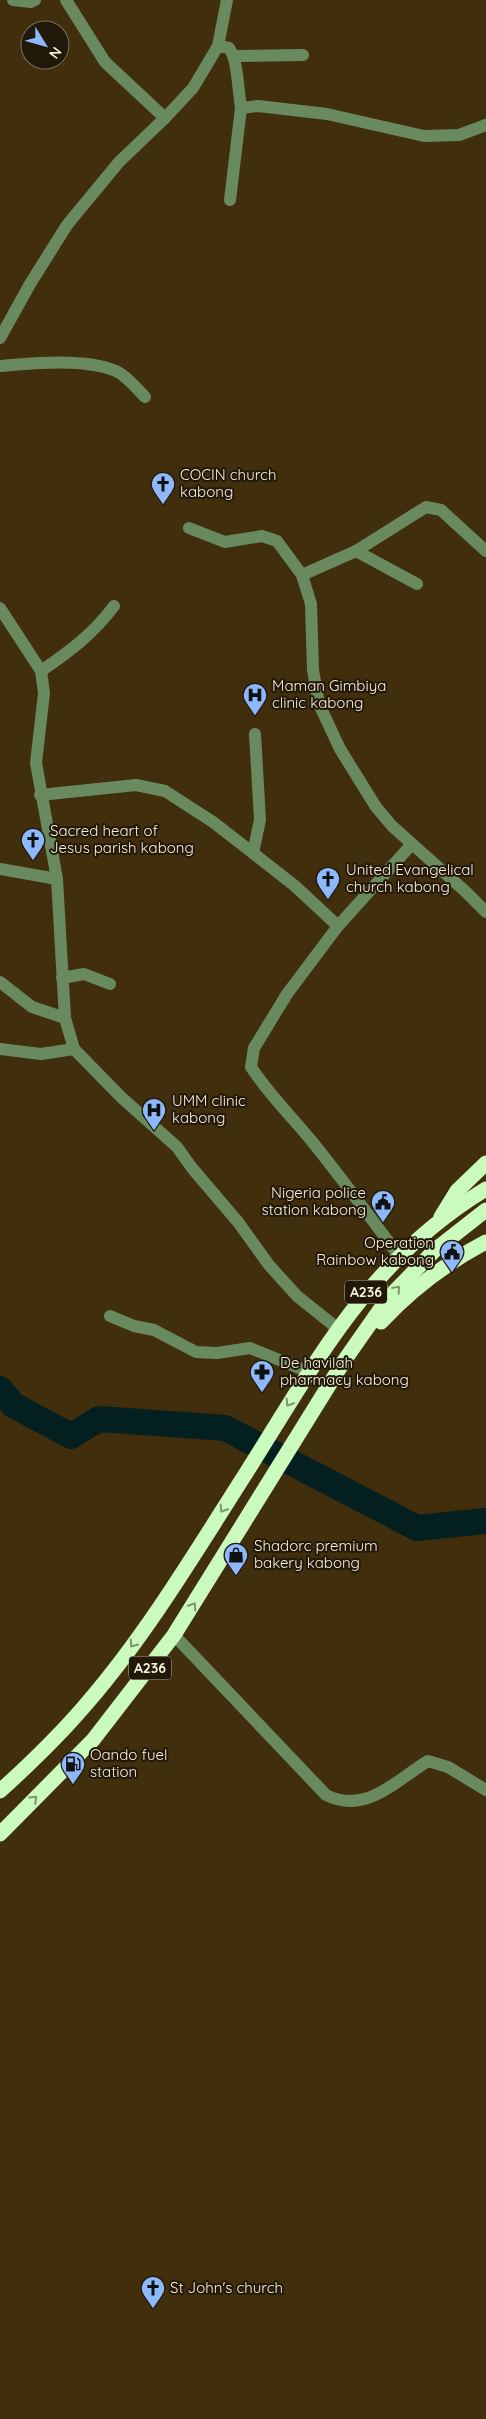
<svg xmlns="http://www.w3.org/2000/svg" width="486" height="2419" font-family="Quicksand,sans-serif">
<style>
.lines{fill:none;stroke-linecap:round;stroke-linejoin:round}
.river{stroke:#041f20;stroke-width:26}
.minor{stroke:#698a5f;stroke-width:12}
.highway{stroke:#cafbbc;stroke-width:15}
.oneway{stroke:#7e956c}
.labels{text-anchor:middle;stroke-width:4;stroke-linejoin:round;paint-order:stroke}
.shield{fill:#21180a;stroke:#baaf9e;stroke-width:1}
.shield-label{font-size:14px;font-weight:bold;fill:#fcf0de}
.poi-label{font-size:15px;fill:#fcf0de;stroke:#21180a;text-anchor:start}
</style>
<rect width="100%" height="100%" fill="#412e0c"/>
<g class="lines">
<!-- river -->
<polyline class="river" points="0,1389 13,1405 71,1436 99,1419 225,1428 417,1528 486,1521"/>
<!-- minor -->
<g class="minor">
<polyline points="13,0 31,2 35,0"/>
<polyline points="66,0 105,62 165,118"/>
<path d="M218,46L229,48C238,60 238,91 241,108L258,106L327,114L424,136L459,135L486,125"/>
<polyline points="235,56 303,55"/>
<polyline points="230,200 241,108"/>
<polyline points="0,338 30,284 67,225 119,162 165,118 193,88 218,46 227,0"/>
<path d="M0,366C34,363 84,358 116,371C127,376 136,388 145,397"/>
<polyline points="189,528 225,542 262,536 277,541 302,575 311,604 313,670 319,704 340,749 376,807 392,826 466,892 486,912"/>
<polyline points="356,551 417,584"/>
<polyline points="302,575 356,551 426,507 441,510 486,551"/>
<polyline points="0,608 41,671 44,693 36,763 57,879 65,1018 74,1049 121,1097 177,1147 192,1168 238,1222 269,1265 297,1296 337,1328"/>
<path d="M41,671C69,652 93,634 114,606"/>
<polyline points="40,795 136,785 165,791 213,822 253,853 295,886 338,926"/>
<polyline points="253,853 260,820 255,734"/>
<polyline points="0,869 57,879"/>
<polyline points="62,978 84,974 110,984"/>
<polyline points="0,982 32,1007 65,1018"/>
<polyline points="0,1049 41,1054 74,1049"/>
<path d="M399,1256C370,1217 341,1177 310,1139C290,1115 268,1093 251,1067L254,1048L287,994L338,926L412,844"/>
<polyline points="110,1316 134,1326 154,1330 196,1352 217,1353 250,1348 309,1372"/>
<path d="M174,1635L326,1795C366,1815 395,1781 428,1761L448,1767L486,1790"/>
</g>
<!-- highway -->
<g class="highway">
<polyline points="441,1217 457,1191 486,1163"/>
<path d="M381,1322C412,1289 446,1263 486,1242"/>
<path d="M0,1791C31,1763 61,1734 88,1702C149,1631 198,1548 248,1470C318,1359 369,1260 486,1189"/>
<polyline points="0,1834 93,1740 174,1635 344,1361 379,1311 395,1291 435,1250 486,1210"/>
</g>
</g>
<!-- one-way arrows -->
<defs><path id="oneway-chevron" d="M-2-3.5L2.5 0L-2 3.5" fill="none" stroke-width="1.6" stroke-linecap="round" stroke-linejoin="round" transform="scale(1.25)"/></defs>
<g class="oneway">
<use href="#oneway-chevron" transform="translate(397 1289) rotate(-49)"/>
<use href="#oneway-chevron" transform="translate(289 1403) rotate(122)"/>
<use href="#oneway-chevron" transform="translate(223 1509) rotate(123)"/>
<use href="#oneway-chevron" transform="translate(193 1606) rotate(-57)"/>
<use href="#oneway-chevron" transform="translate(133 1644) rotate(125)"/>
<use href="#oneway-chevron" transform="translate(34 1799) rotate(-44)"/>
</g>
<!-- icons -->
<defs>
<g id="church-pin" transform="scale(1.25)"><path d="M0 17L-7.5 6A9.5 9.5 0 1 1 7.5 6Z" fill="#8db9fc" stroke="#21180a"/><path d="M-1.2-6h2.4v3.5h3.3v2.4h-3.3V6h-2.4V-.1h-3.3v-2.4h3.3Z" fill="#111"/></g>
<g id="hospital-pin" transform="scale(1.25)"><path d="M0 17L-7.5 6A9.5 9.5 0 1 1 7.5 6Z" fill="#8db9fc" stroke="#21180a"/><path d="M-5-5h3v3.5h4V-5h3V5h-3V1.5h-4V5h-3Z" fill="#111"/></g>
<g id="civic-pin" transform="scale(1.25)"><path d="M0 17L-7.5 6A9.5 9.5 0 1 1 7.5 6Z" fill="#8db9fc" stroke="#21180a"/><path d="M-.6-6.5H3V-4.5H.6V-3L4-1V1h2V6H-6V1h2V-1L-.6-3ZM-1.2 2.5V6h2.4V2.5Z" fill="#111"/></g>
<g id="pharmacy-pin" transform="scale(1.25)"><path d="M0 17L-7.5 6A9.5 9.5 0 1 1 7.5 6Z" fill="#8db9fc" stroke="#21180a"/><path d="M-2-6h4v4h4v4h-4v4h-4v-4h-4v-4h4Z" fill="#111"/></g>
<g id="shop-pin" transform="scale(1.25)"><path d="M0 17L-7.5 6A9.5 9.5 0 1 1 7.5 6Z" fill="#8db9fc" stroke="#21180a"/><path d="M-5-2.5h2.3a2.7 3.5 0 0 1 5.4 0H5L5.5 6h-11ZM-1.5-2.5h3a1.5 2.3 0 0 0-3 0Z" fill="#111"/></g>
<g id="fuel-pin" transform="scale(1.25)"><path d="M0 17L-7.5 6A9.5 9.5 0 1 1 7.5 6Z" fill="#8db9fc" stroke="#21180a"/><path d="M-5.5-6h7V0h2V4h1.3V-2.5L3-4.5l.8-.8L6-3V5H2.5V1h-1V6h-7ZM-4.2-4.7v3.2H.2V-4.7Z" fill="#111"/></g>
</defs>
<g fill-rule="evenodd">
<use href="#church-pin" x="163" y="484"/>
<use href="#hospital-pin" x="255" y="695"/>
<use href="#church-pin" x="33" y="840"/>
<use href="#church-pin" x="328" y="879"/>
<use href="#hospital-pin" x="154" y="1110"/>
<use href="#civic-pin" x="383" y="1202"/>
<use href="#civic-pin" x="452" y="1252"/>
<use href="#pharmacy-pin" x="262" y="1372"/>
<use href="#shop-pin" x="236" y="1555"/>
<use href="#fuel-pin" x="73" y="1764"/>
<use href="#church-pin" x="153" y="2288"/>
</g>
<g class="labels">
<!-- shield labels -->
<g class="shield">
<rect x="345" y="1280.5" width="42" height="23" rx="4"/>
<rect x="129" y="1656.5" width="42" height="23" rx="4"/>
</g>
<g class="shield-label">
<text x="366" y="1297">A236</text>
<text x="150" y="1673">A236</text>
</g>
<!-- poi labels -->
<g class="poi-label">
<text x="180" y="480">COCIN church<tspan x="180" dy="17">kabong</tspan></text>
<text x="272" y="691">Maman Gimbiya<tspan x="272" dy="17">clinic kabong</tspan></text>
<text x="50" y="836">Sacred heart of<tspan x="50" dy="17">Jesus parish kabong</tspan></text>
<text x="346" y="875">United Evangelical<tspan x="346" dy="17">church kabong</tspan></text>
<text x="172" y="1106">UMM clinic<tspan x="172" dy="17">kabong</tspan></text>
<text x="366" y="1198" text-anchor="end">Nigeria police<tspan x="366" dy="17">station kabong</tspan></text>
<text x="434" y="1248" text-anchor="end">Operation<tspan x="434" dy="17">Rainbow kabong</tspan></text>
<text x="280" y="1368">De havilah<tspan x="280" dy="17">pharmacy kabong</tspan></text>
<text x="254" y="1551">Shadorc premium<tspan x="254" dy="17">bakery kabong</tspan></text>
<text x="90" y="1760">Oando fuel<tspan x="90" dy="17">station</tspan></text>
<text x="170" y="2293">St John's church</text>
</g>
</g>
<!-- north arrow -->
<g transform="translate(45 45) rotate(127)"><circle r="24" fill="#21180a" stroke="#796e5f"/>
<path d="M0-4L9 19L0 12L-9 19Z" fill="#8db9fc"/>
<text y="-8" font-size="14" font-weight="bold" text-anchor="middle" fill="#fcf0de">N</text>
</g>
</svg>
